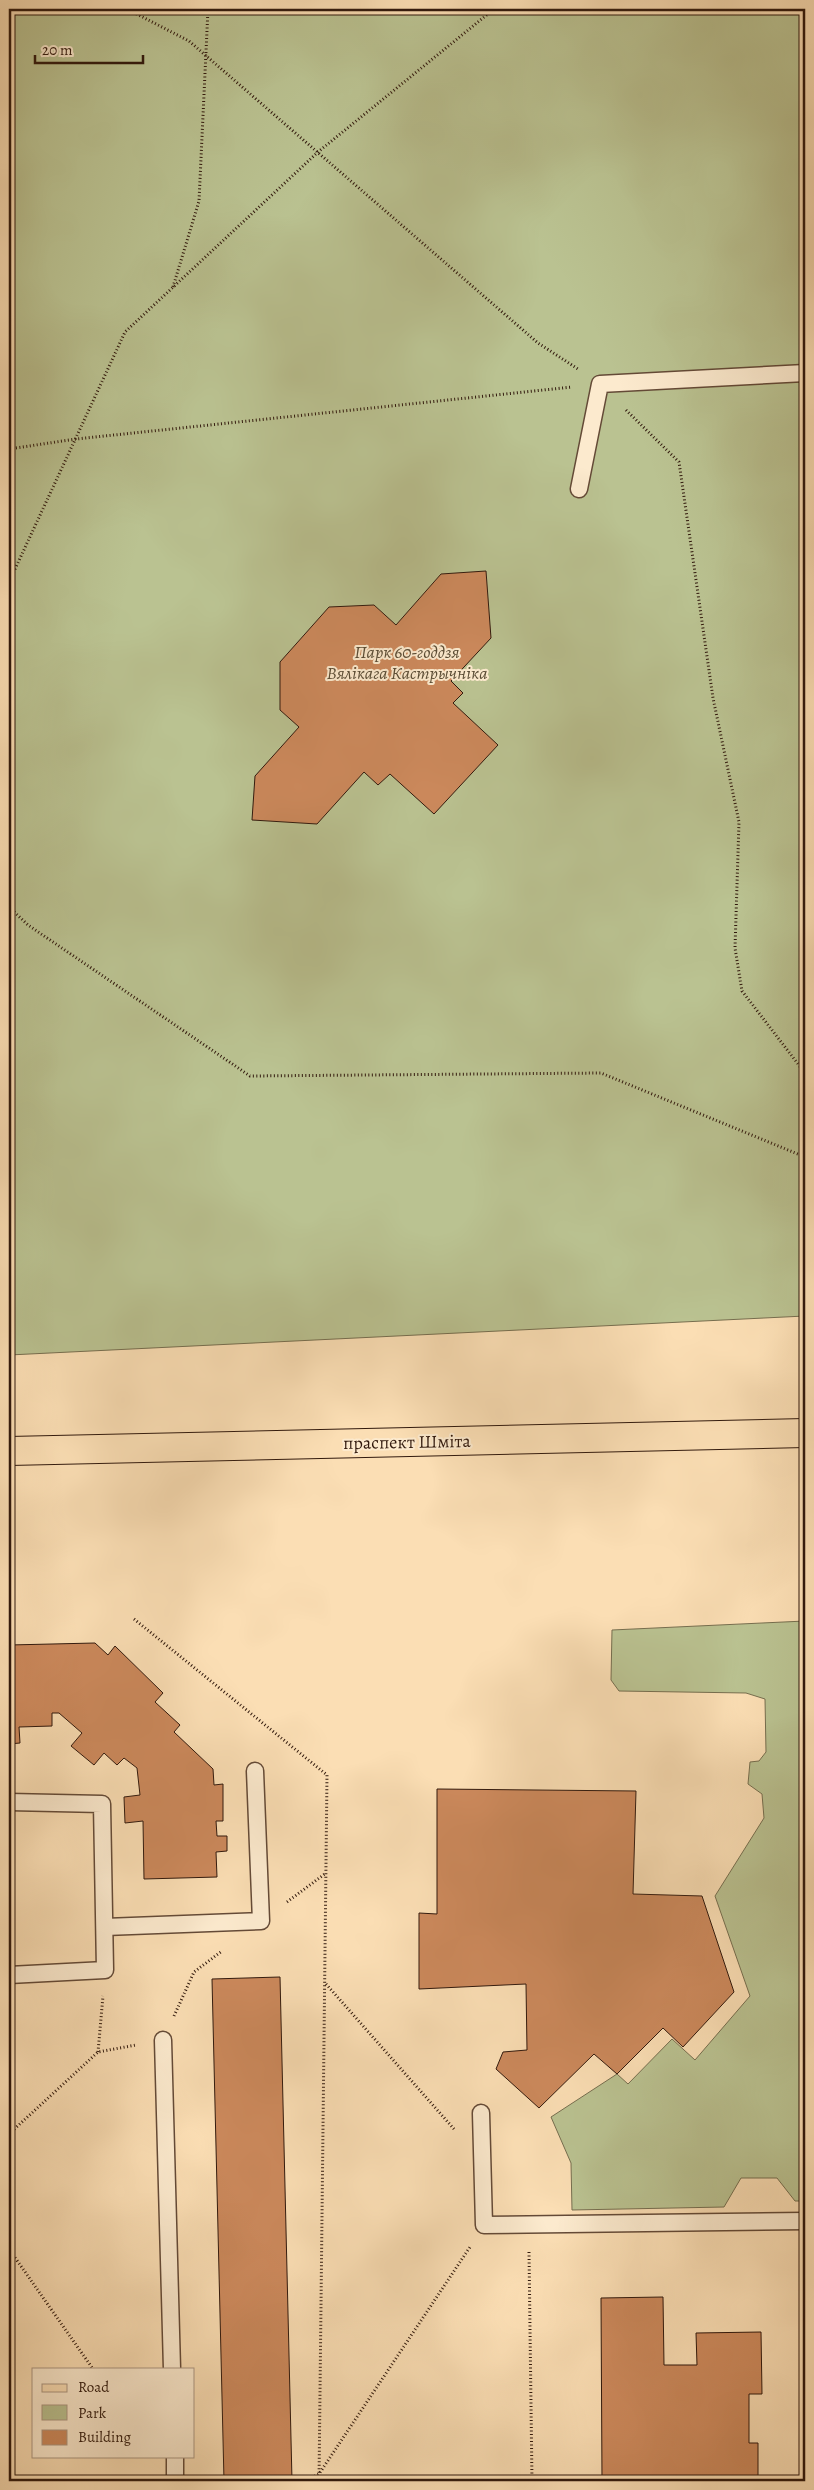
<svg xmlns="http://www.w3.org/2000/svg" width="814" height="2490" font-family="Alegreya,serif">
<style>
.green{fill:#bac291;stroke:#766e4f}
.building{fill:#cc895c;stroke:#31190d}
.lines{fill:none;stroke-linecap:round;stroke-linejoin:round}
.service-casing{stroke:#644a37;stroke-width:19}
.primary-casing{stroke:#31190d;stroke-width:30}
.path{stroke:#31190d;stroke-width:3;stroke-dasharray:1 2.5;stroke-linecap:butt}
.service{stroke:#fceace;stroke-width:16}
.primary{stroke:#fbdeb4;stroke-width:28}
.labels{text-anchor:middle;stroke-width:4;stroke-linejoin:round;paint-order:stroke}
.park-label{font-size:18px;font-style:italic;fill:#5a4c35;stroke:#fceace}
.street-label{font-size:18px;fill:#31190d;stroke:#fceace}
</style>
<rect width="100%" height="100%" fill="#fbdeb4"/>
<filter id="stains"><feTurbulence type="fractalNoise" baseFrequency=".004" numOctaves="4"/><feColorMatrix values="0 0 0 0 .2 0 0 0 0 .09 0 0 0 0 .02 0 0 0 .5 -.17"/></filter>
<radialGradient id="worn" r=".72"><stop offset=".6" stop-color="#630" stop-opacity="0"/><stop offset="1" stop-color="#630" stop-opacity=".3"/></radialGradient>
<!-- green -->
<g class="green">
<polygon points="9,9 805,9 805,1316 9,1355"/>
<polygon points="805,1621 805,2201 795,2201 777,2178 741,2178 724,2207 572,2210 571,2163 551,2117 617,2074 628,2084 672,2039 695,2060 750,1996 715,1896 764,1818 762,1794 748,1784 750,1762 759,1761 766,1752 765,1699 746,1693 619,1691 611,1680 612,1630"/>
</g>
<!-- building -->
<g class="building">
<polygon points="486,571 491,638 451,681 463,693 453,703 498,745 434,814 390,774 378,785 364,772 317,824 252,820 255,776 299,727 280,710 280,662 329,607 374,605 396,625 441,574"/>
<polygon points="95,1643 108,1655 115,1646 163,1693 155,1702 180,1725 174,1732 213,1769 214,1785 223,1784 223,1821 216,1821 217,1836 227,1836 227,1851 216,1852 217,1877 144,1879 143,1821 125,1823 124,1797 140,1795 137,1768 124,1758 117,1765 104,1753 94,1765 71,1746 82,1733 59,1713 52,1713 52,1726 19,1727 20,1743 9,1744 9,1645"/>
<polygon points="437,1789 636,1791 633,1894 702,1896 734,1992 683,2047 663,2028 617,2074 594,2054 539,2108 496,2069 503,2052 527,2050 526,1984 419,1989 419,1913 437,1914"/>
<polygon points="280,1977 292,2481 224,2481 212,1979"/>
<polygon points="663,2297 664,2365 697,2365 696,2333 761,2332 762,2394 749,2394 749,2443 758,2443 758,2481 602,2481 601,2298"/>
</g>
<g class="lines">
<!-- service casing -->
<g class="service-casing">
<g id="service">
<polyline points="579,489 600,384 805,373"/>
<polyline points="9,1802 102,1804 105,1970 9,1975"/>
<polyline points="105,1927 261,1921 255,1771"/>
<polyline points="163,2040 172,2369"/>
<polyline points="481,2113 484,2225 805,2221"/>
<polyline points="175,2456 175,2481"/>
</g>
</g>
<!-- primary casing -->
<g class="primary-casing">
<polyline id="primary" points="9,1451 805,1433"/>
</g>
<!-- path -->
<g class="path">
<polyline points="127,9 189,41 538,343 578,369"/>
<polyline points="173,287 199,201 208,9"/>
<polyline points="626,410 679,462 713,698 739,822 735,948 742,991 805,1073"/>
<polyline points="9,449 76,439 572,387"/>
<polyline points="9,582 125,332 318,152 494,9"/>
<polyline points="9,907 28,925 250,1076 601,1073 805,1157"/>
<polyline points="134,1619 327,1775 319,2481"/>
<polyline points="9,1636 10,1645"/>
<polyline points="12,1743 13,1775"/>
<polyline points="287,1902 326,1873"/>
<polyline points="326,1984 454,2129"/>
<polyline points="174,2016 194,1972 222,1951"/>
<polyline points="98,2052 103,1996"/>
<polyline points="9,2134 98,2052 136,2045"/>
<polyline points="9,2249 93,2369"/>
<polyline points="529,2252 532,2481"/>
<polyline points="305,2481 319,2474 470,2247"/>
</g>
<!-- service -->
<use href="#service" class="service"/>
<!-- primary -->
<use href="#primary" class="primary"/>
</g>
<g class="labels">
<!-- park labels -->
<g class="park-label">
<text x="407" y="658">Парк 60-годдзя<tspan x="407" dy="21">Вялікага Кастрычніка</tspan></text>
</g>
<!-- street labels -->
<g class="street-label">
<text transform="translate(407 1442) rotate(-1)" y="6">праспект Шміта</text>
</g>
</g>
<!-- margin -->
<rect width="814" height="2490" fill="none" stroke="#fbdeb4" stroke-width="30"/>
<rect x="10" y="10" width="794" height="2470" fill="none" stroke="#31190d" stroke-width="2.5"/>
<rect x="15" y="15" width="784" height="2460" fill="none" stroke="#31190d"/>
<!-- legend -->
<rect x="32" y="2368" width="162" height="90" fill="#fceace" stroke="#ab9681"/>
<rect x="42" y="2384" width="25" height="8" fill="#fbdeb4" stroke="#ab9681"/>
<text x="78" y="2392" font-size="15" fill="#31190d">Road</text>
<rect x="42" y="2405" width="25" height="15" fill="#bac291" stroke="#ab9681"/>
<text x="78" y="2418" font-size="15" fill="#31190d">Park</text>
<rect x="42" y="2430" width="25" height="15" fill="#cc895c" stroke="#ab9681"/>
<text x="78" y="2442" font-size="15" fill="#31190d">Building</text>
<!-- scale -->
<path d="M35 55v8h108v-8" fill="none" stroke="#31190d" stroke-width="2.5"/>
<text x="42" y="55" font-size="15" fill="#31190d" stroke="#fceace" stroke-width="4" paint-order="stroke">20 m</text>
<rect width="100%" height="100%" filter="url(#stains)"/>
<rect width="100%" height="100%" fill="url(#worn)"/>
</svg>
